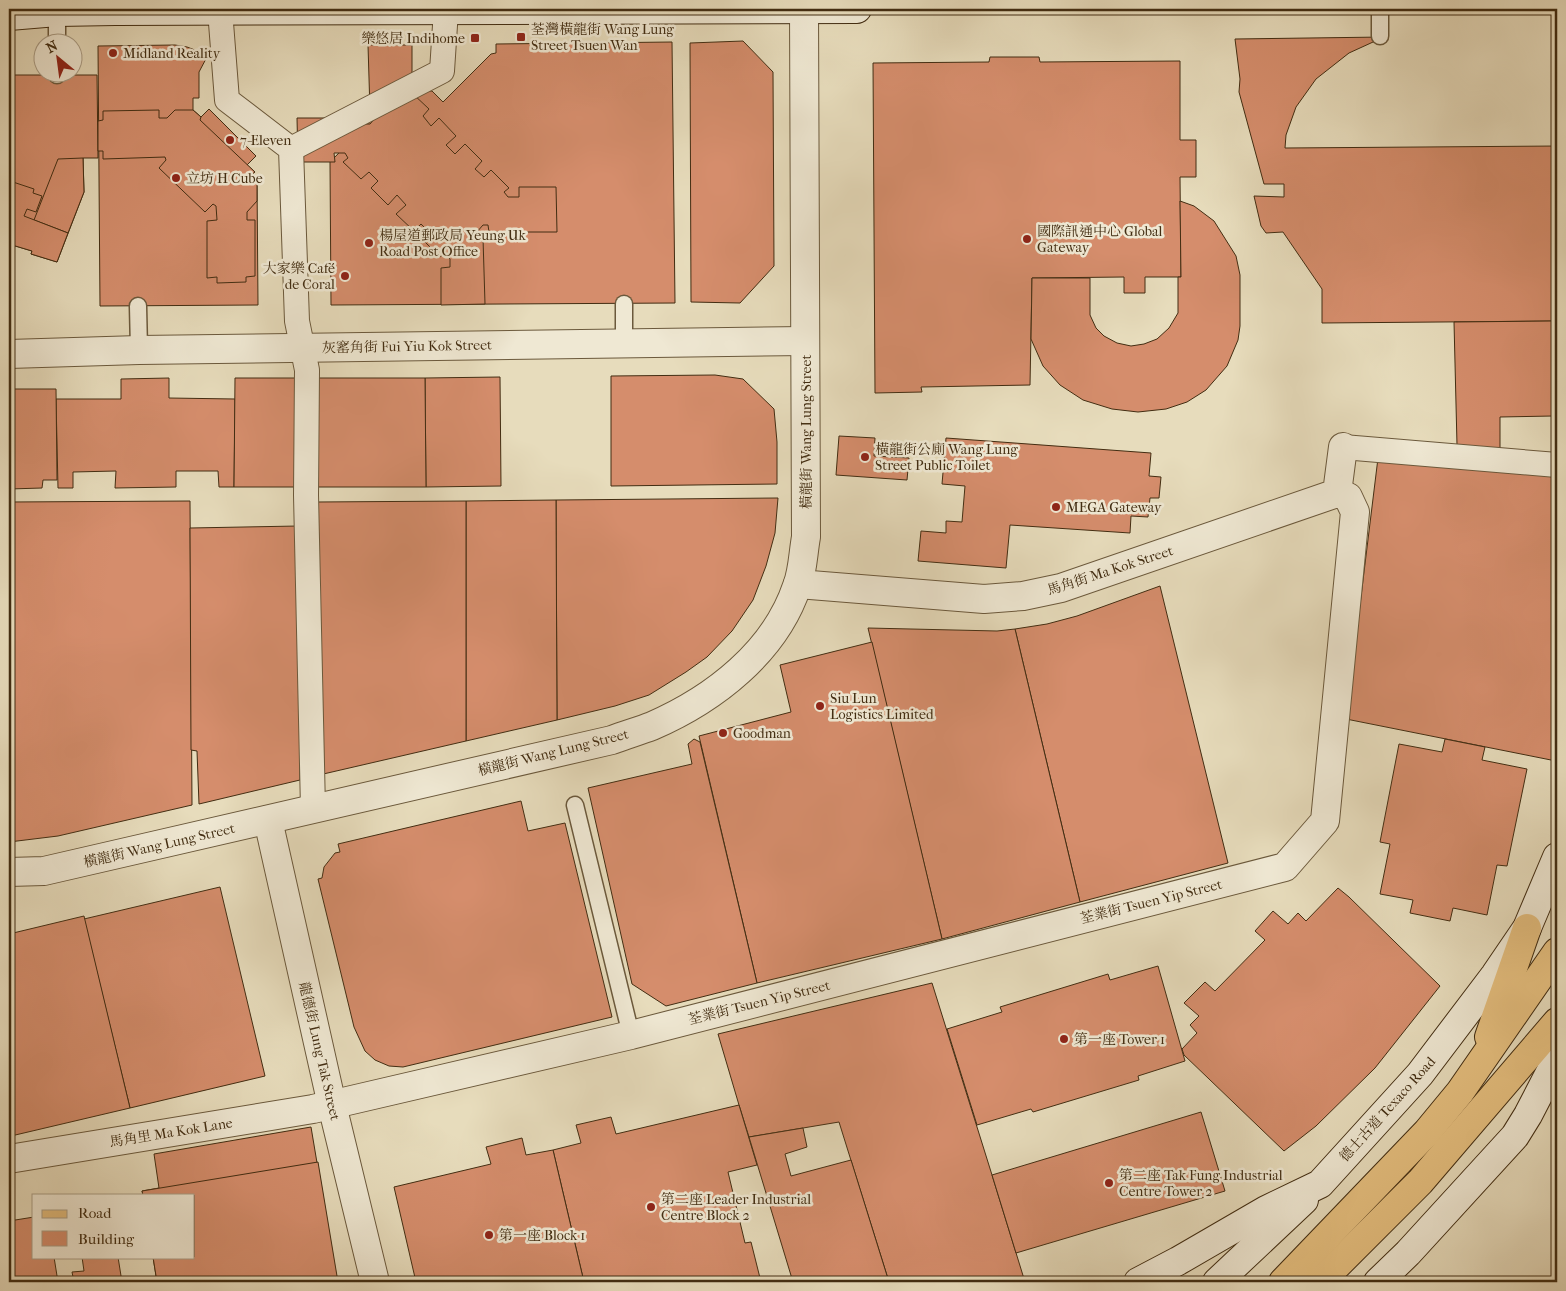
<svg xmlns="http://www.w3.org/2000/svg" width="1566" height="1291" font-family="'IM FELL French Canon','Noto Serif TC',serif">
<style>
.building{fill:#d58d6c;stroke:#422d12}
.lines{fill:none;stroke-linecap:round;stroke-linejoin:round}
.service-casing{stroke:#6b593c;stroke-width:19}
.pedestrian-casing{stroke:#6b593c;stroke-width:26}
.minor-casing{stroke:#6b593c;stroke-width:30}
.secondary-casing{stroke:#422d12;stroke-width:30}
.primary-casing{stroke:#422d12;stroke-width:30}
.service{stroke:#efe8d3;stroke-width:16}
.pedestrian{stroke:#efe8d3;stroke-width:24}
.minor{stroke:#efe8d3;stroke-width:28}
.secondary{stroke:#efe8d3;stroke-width:28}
.primary{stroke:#e4be7e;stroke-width:28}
.poi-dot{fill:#8f2418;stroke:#efe8d3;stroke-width:2}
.labels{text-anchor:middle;stroke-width:5;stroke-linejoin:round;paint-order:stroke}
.poi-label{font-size:14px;fill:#422d12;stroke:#efe8d3;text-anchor:start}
.street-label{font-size:14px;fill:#422d12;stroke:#efe8d3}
</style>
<rect width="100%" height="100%" fill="#e7dcbc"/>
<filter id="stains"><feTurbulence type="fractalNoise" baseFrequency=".004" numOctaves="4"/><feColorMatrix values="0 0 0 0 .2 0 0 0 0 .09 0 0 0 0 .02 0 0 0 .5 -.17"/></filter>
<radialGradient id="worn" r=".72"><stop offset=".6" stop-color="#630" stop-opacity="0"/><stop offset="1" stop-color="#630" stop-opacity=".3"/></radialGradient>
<!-- building -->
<g class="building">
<polygon points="1384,37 1349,53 1316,79 1296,107 1286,135 1285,148 1557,146 1557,321 1322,323 1322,289 1283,232 1266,233 1261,226 1254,196 1284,197 1284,184 1264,184 1239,92 1240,79 1235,39"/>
<polygon points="743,41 773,72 774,266 740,303 691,302 690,43"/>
<polygon points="672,42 675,303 331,305 330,162 400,91 432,91 443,102 491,54 496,53 496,44"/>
<polygon points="175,45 187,47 208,55 199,72 199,98 193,98 193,110 201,117 209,109 256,156 247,165 255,172 251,175 257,181 258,305 100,306 98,46"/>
<polygon points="368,45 412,45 412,93 429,109 423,116 431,126 439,118 456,136 446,145 455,154 465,144 482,161 475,169 484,177 491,170 509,188 504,192 508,197 519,197 519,187 556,187 557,232 489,232 488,225 483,225 476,233 477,239 483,238 485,304 441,305 441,268 450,267 450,259 445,253 440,257 423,240 430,233 421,224 414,231 396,214 406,205 397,195 388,205 371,188 378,181 369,172 361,179 343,162 348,158 345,153 334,153 335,162 298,162 297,118 364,118 364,124 370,124 377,116 370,111"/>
<polygon points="990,57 1039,57 1040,62 1180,61 1180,140 1196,140 1196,177 1180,177 1181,277 1145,277 1145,293 1124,293 1124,277 1032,278 1030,385 921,387 922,392 875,393 873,63 989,62"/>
<polygon points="9,75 97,75 98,158 83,158 84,192 57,262 31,254 32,251 12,245 9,252"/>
<polygon points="159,110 159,118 167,118 175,110 193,110 201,117 200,120 255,172 251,175 257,181 257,201 247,212 247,220 255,220 255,276 246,277 246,282 217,283 217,277 207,278 207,221 217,220 216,206 213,204 205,212 159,168 166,160 165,157 103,159 103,151 98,151 98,121 103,120 103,111"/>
<polygon points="83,158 84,192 68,233 34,220 58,159"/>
<polygon points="9,173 13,175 10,181 34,189 33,193 42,196 36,212 27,209 24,216 68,233 57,262 31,254 32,251 12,245 9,252"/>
<polygon points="1180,201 1194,206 1214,221 1236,256 1240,275 1240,326 1238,340 1227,366 1206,390 1187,402 1166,409 1138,412 1112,409 1083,400 1060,385 1043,366 1031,339 1032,278 1090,278 1090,315 1096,328 1104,336 1117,343 1131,346 1144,344 1157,339 1169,328 1178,313 1178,277 1181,277"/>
<polygon points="1552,321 1552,329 1557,329 1557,374 1552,374 1553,416 1500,417 1500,449 1457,445 1454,322"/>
<polygon points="715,375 743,379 774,409 777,442 777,484 611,486 611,376"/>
<polygon points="500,377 501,486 426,487 425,378"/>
<polygon points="169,378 169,398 235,399 234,487 219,487 218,471 176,471 176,487 115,488 116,471 73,472 73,488 58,488 56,399 121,399 121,379"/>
<polygon points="235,378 297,378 296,487 234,487"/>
<polygon points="318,378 425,378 426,487 318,487"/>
<polygon points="9,389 56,389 57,480 43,480 42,488 9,489"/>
<polygon points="839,436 875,438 874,456 909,458 907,480 836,475"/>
<polygon points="946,438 1151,453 1149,476 1161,477 1159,498 1150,498 1148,517 1131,516 1130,533 1010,525 1006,568 918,561 921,531 946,533 946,521 962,522 965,486 942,484"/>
<polygon points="1378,458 1557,474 1556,761 1346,719"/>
<polygon points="778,498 775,533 766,566 753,600 732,631 707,657 686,672 649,695 615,706 557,720 556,500"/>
<polygon points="556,500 557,720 466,741 466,501"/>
<polygon points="190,501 192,805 58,836 9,842 9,502"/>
<polygon points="466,501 466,741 319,775 317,502"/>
<polygon points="298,526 300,780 199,804 197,751 191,750 190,528"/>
<polygon points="1160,586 1228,863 1080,902 1015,629 1047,624 1077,616"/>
<polygon points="868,628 997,631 1015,629 1080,902 942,939"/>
<polygon points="872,642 942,939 757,983 699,736 791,712 780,665"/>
<polygon points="694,739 700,742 757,983 666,1006 632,984 588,788 692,764 688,744"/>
<polygon points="1445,739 1485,747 1482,760 1527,769 1507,866 1497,865 1487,915 1453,908 1450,921 1410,913 1413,900 1380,894 1390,844 1380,842 1399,744 1442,752"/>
<polygon points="521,801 528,831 565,823 612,1017 403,1067 389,1066 375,1060 365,1051 354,1027 318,879 322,878 324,867 335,853 340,852 338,844"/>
<polygon points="220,887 265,1076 130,1108 84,919"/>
<polygon points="1338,888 1349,897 1440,986 1375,1068 1316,1126 1284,1151 1184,1055 1182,1049 1197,1033 1190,1025 1199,1016 1184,1003 1205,982 1215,991 1265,940 1255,931 1273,911 1288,924 1298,913 1306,921"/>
<polygon points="84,916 130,1108 11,1136 9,1127 9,934"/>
<polygon points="1158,966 1185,1061 1138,1076 1139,1080 1033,1112 1031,1109 977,1125 947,1029 1002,1012 1000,1007 1108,974 1110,980"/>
<polygon points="932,983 992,1175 1025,1282 889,1282 839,1122 749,1137 739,1105 718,1034"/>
<polygon points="739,1105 757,1165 728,1172 745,1243 751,1242 761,1282 584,1282 553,1150 581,1143 576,1125 611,1117 616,1134"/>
<polygon points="1201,1112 1225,1191 1016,1253 992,1175"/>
<polygon points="311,1127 337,1282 157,1282 153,1257 194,1257 194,1195 143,1195 142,1191 159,1188 154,1154"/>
<polygon points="803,1128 807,1147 785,1154 791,1176 851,1160 889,1282 793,1282 749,1137"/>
<polygon points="522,1138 526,1155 553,1150 584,1282 416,1282 394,1187 491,1164 486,1147"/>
<polygon points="318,1162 338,1282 157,1282 153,1257 194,1257 194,1195 143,1195 142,1191"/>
<polygon points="34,1217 34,1257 54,1257 58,1282 9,1282 9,1221"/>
<polygon points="82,1257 118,1257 122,1282 74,1282 72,1272 84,1271"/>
</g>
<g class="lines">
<!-- service casing -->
<g class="service-casing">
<g id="service">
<polyline points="1380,9 1380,36"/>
<polyline points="57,42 57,12"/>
<polyline points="57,75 57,72"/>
<polyline points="624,304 624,344"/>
<polyline points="138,306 139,350"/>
<polyline points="575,805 631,1035"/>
</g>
</g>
<!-- pedestrian casing -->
<g class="pedestrian-casing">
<g id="pedestrian">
<polyline points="220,10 227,100 291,149 297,321 307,370 306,495 313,809"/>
<polyline points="291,149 442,71 446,10"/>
<polyline points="1343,447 1557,465"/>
</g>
</g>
<!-- minor casing -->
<g class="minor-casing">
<g id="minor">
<polyline points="9,354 139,350 805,341"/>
<polyline points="798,584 984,599 1023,596 1061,588 1337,493 1343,447"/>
<polyline points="268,820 332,1105 375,1282"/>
<path d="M9,872L44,871L612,740C625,735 639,731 652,726C714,699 775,652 797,586C803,571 803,553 806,537L804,9"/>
<polyline points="9,1159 313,1109 631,1035 1285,867 1325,821 1355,512 1348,497 1337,493"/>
</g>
</g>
<!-- secondary casing -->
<g class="secondary-casing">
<g id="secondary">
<polyline points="9,16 57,12 115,11 857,9"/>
<polyline points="1138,1282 1178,1261 1266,1210 1320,1184 1420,1074 1495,975 1527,928 1557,857"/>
<polyline points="1217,1282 1304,1200"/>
<polyline points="1378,1282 1408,1253 1515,1136 1528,1115 1557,1059"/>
</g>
</g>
<!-- primary casing -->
<g class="primary-casing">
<g id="primary">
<polyline points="1489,1037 1527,928"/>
<polyline points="1283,1282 1427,1132 1460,1092 1557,952"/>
<polyline points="1320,1282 1420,1182 1557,1022"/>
</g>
</g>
<!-- service -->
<use href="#service" class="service"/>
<!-- pedestrian -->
<use href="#pedestrian" class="pedestrian"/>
<!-- minor -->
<use href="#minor" class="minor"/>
<!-- secondary -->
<use href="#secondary" class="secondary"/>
<!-- primary -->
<use href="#primary" class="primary"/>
</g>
<!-- markers -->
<g class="poi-dot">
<rect x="516" y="32" width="10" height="10" rx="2.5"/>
<rect x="470" y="33" width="10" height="10" rx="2.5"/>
<circle cx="113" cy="53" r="5"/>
<circle cx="230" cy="140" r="5"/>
<circle cx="176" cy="178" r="5"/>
<circle cx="1027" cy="239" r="5"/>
<circle cx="369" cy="243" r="5"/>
<circle cx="345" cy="276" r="5"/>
<circle cx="865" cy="457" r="5"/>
<circle cx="1056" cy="507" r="5"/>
<circle cx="820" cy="706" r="5"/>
<circle cx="723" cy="733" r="5"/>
<circle cx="1064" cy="1039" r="5"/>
<circle cx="1109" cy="1183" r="5"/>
<circle cx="651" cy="1207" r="5"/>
<circle cx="489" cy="1235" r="5"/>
</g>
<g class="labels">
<!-- poi labels -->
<g class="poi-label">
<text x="531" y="34">荃灣橫龍街 Wang Lung<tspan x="531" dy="16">Street Tsuen Wan</tspan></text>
<text x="465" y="43" text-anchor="end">樂悠居 Indihome</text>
<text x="123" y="58">Midland Reality</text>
<text x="240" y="145">7-Eleven</text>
<text x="186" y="183">立坊 H Cube</text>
<text x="1037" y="236">國際訊通中心 Global<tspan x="1037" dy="16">Gateway</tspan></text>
<text x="379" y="240">楊屋道郵政局 Yeung Uk<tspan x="379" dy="16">Road Post Office</tspan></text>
<text x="335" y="273" text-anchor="end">大家樂 Café<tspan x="335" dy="16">de Coral</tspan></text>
<text x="875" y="454">橫龍街公廁 Wang Lung<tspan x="875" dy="16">Street Public Toilet</tspan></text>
<text x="1066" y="512">MEGA Gateway</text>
<text x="830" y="703">Siu Lun<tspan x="830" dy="16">Logistics Limited</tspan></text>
<text x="733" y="738">Goodman</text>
<text x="1074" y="1044">第一座 Tower 1</text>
<text x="1119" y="1180">第二座 Tak Fung Industrial<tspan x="1119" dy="16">Centre Tower 2</tspan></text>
<text x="661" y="1204">第二座 Leader Industrial<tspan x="661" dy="16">Centre Block 2</tspan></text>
<text x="499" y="1240">第一座 Block 1</text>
</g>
<!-- street labels -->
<g class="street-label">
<text transform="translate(407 346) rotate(-1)" y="5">灰窰角街 Fui Yiu Kok Street</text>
<text transform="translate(806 432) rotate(-90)" y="5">橫龍街 Wang Lung Street</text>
<text transform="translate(1110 570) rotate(-18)" y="5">馬角街 Ma Kok Street</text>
<text transform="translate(553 752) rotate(-14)" y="5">橫龍街 Wang Lung Street</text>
<text transform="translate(159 845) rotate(-13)" y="5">橫龍街 Wang Lung Street</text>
<text transform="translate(1151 901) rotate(-14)" y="5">荃業街 Tsuen Yip Street</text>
<text transform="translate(759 1002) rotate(-14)" y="5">荃業街 Tsuen Yip Street</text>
<text transform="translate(320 1051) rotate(77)" y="5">龍德街 Lung Tak Street</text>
<text transform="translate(1387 1109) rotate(-48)" y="5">德士古道 Texaco Road</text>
<text transform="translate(171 1132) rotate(-9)" y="5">馬角里 Ma Kok Lane</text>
</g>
</g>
<!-- margin -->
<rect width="1566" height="1291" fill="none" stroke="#e7dcbc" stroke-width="30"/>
<rect x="10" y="10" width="1546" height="1271" fill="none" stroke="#422d12" stroke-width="2.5"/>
<rect x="15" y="15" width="1536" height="1261" fill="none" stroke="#422d12"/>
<!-- legend -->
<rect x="32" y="1194" width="162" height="65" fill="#efe8d3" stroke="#aa9d86"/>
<rect x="42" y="1210" width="25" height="8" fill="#e4be7e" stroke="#aa9d86"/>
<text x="78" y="1218" font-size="15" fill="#422d12">Road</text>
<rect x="42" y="1231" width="25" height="15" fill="#d58d6c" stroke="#aa9d86"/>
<text x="78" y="1244" font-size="15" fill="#422d12">Building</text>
<!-- north arrow -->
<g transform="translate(58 58) rotate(331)"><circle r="24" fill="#efe8d3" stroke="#aa9d86"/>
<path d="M0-4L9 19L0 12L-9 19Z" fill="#8f2418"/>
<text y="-8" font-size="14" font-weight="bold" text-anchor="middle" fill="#422d12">N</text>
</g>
<rect width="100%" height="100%" filter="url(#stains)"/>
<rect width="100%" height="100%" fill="url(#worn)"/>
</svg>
